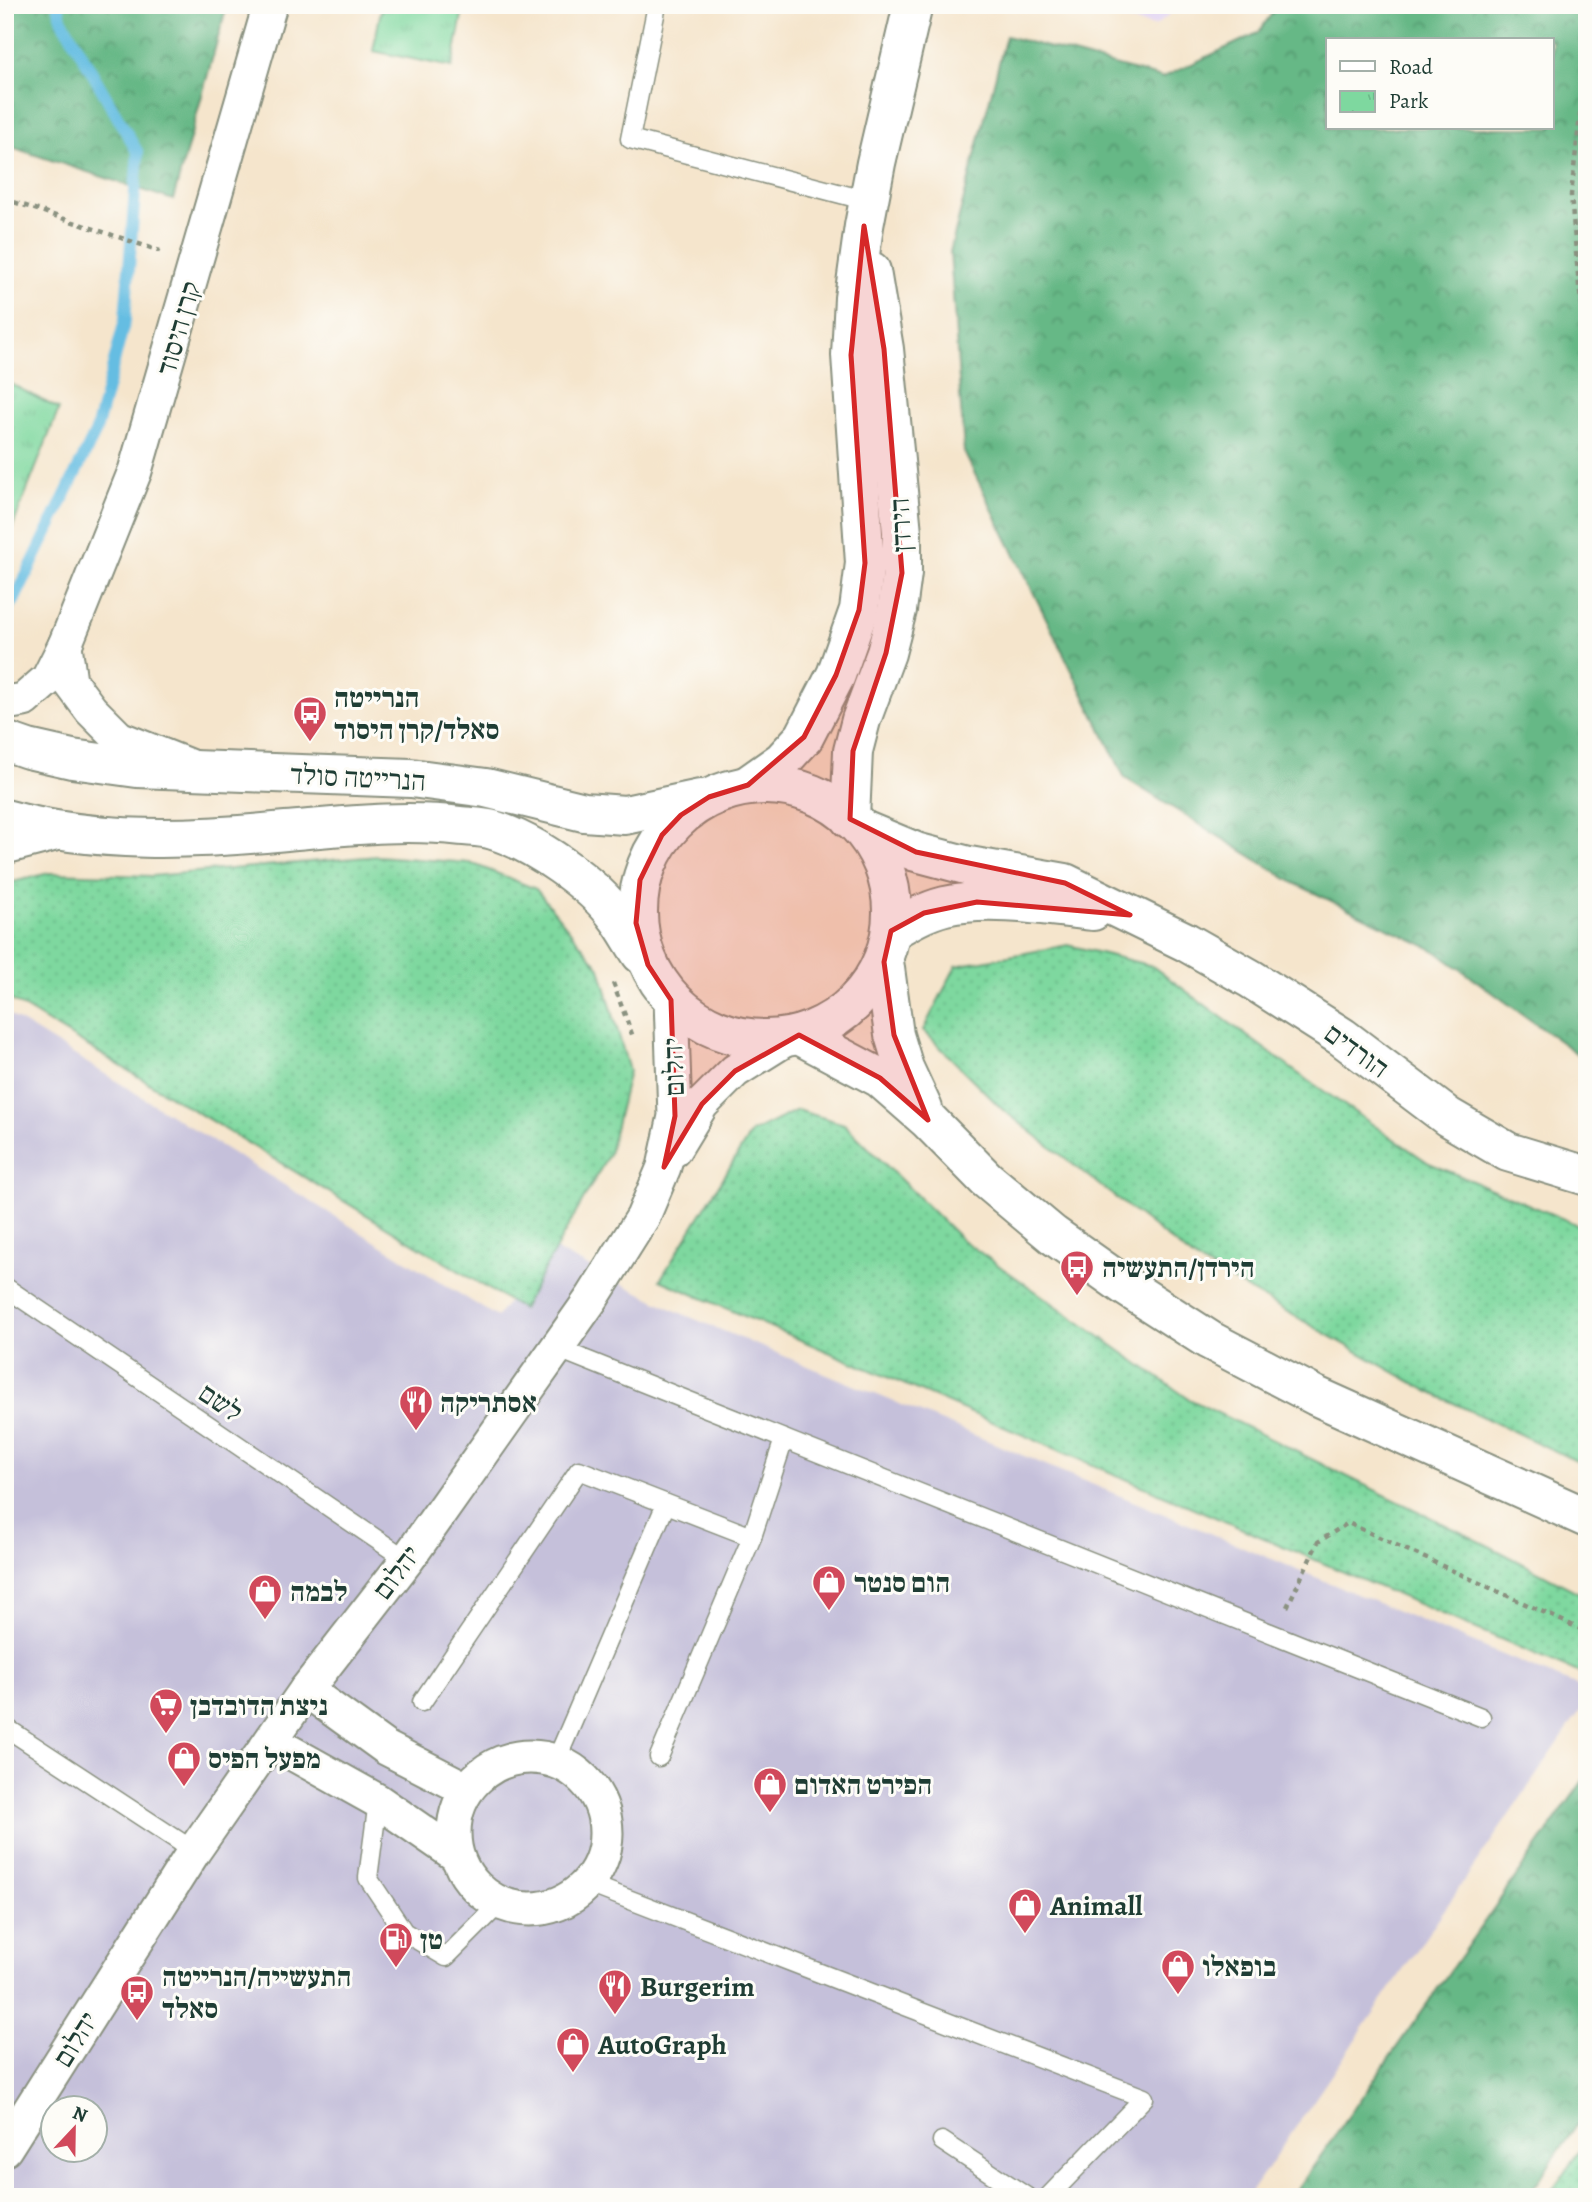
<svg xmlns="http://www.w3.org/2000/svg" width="1592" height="2202" font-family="Alegreya,'Frank Ruhl Libre',serif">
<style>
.built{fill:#e2d4f3}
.industrial{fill:#c5c0da;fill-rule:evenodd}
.grass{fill:url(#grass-dots);stroke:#4e8a6a;stroke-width:2}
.forest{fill:url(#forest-crowns);stroke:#427a5d;stroke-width:2;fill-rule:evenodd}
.park{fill:url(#park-tufts);stroke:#4e8a6a;stroke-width:2}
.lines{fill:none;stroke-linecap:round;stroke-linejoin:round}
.stream{stroke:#65bde2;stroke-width:12}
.service-casing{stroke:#8a9180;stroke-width:21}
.minor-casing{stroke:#8a9180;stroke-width:37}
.tertiary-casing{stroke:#8a9180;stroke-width:42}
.secondary-casing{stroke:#8a9180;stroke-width:42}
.path{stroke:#8a9180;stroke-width:4.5;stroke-dasharray:5 5;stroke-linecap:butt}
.service{stroke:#fff;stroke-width:18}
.minor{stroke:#fff;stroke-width:33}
.tertiary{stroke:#fff;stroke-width:38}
.secondary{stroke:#fff;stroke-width:38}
.marked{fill:#d62828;fill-opacity:0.2;stroke:#d62828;stroke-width:5;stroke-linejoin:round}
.labels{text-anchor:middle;stroke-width:6;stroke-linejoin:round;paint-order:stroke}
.street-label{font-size:28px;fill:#1f3d34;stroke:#fdfcf7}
.poi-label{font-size:28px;font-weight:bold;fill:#1f3d34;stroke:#fdfcf7;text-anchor:start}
</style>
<defs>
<pattern id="grass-dots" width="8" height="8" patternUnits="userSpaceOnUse" patternTransform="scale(1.75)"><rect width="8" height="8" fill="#7ed89f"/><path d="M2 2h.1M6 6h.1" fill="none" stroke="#6cba8a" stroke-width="1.8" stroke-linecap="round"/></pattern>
<pattern id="forest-crowns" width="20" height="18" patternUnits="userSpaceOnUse" patternTransform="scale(1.75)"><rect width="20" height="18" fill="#66b886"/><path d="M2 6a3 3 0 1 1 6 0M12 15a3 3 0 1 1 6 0" fill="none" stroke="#53976e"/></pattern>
<pattern id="park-tufts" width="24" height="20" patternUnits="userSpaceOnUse" patternTransform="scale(1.75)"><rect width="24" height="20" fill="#7ed89f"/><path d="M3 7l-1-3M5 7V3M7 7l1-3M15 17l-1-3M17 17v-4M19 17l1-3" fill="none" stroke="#6cba8a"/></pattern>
</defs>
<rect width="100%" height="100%" fill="#fdfcf7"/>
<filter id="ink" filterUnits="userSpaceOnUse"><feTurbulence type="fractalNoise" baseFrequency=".0143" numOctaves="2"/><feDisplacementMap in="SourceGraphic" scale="14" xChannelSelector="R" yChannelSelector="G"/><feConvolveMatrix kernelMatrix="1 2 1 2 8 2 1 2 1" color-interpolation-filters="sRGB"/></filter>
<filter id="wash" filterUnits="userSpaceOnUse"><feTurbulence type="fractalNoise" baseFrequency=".00686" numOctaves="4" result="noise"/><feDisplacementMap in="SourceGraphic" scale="28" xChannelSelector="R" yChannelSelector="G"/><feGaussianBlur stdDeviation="1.57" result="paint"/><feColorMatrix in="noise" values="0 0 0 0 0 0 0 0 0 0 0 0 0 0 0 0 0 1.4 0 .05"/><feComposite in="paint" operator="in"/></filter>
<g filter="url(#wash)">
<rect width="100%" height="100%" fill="#f5e5cc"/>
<!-- built -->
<polygon class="built" points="1049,5 1181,5 1155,26"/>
<!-- industrial -->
<path class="industrial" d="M5,1012L497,1317L547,1246L678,1312L1587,1690V1701L1248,2197H5ZM52,2108H94V2150H52Z"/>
<!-- grass -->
<g class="grass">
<polygon points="377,856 471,863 536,889 600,968 629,1071 609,1154 522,1309 5,996 5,884 49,873 152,876"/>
<polygon points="1068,945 1152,966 1296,1072 1429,1163 1578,1225 1587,1226 1587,1466 1428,1391 1197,1261 1002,1109 923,1030 956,966"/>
<polygon points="797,1110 844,1124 961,1239 1189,1399 1491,1547 1587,1597 1587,1676 660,1280 751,1133"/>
<polygon points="1587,2141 1587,2197 1547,2197"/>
</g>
<!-- forest -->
<g class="forest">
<polygon points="5,5 227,5 173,200 5,145"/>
<path d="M1278,5H1587V1061L1434,950L1294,883L1125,778L964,452L950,252L1006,36L1162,78L1258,33ZM1328,40H1552V128H1328Z"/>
<polygon points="1587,1775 1587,2110 1527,2197 1292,2197"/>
</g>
<!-- park -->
<g class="park">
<polygon points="382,5 464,5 452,67 373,51"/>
<polygon points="5,381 59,409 5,546"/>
</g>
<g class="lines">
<!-- stream -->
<polyline class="stream" points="5,610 14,601 96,431 125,320 138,153 61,18 58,5"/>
</g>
</g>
<g filter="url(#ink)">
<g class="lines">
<!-- service casing -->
<g class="service-casing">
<g id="service">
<polyline points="657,5 630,139 868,201"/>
<polyline points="5,1287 407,1560"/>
<polyline points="556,1348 1481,1717"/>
<polyline points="752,1537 784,1439"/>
<polyline points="422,1702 579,1470 752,1537 659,1757"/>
<polyline points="5,1727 194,1851"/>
<polyline points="556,1761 666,1504"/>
<polyline points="378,1801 368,1878 404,1932 446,1957 499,1904"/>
<polyline points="589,1884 1144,2098 1048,2197"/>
<polyline points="942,2141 1027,2197"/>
</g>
</g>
<!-- minor casing -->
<g class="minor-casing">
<g id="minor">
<polyline points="65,645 70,682 91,710 119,738 189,766"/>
<polyline points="5,703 24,700 48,679 65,645 135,471 270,5"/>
<polyline points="5,847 62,832"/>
<polyline points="674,1150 702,1104 735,1071 786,1039"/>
<polyline points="306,1690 386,1748 466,1789"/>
<polyline points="272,1742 378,1801 456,1855"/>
<circle cx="530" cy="1833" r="76"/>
<polyline points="5,2149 194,1851 306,1690 407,1560 592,1298 643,1217 664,1167 675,1116 671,1000"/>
</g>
</g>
<!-- tertiary casing -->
<g class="tertiary-casing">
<g id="tertiary">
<polyline points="748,785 782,761 804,737 836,675 859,610 865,563 851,355 854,298 864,226 876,163 913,5"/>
<polyline points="850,819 853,751 861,720 886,653 897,610 902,573 902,532 884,349 871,271"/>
<polyline points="863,830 916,852 969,866 1065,883 1186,942 1251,979 1342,1037 1448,1117 1508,1152 1587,1176"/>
<path d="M891,931C908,921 925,911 945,906C989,896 1049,906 1093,911"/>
</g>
</g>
<!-- secondary casing -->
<g class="secondary-casing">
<g id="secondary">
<polyline points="5,741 28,749 72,759 137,768 411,778 486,788 584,812 625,815 700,799"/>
<circle cx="765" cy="912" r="127"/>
<path d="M5,819C96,844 193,840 286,831C345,826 402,819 461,826C471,827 483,827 493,830C533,842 593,883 618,918C626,929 633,942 641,954"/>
<polyline points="884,961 894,1035 904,1068 923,1109"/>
<polyline points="799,1035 880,1078 928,1120 986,1179 1053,1235 1125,1286 1209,1340 1316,1396 1587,1518"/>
</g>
</g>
<!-- path -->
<g class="path">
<polyline points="1587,53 1571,195 1579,286 1587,341"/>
<polyline points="5,199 160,251"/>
<polyline points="613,983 633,1037"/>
<polyline points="1287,1607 1318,1542 1348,1523 1587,1632"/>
</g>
<!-- service -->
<use href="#service" class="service"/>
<!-- minor -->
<use href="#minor" class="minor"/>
<!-- tertiary -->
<use href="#tertiary" class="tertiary"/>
<!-- secondary -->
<use href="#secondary" class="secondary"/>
</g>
</g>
<!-- marked area -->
<path class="marked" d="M864,226L884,349L902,573L886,653L853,751L850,819L916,852L1065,883L1130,915L977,902L924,913L891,931L884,962L894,1035L928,1120L880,1078L799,1035L735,1071L702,1104L664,1167L675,1116L671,1000L648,965L636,923L640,880L662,835L681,815L709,797L748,785L804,737L836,675L859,610L865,563L851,355Z"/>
<!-- icons -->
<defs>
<g id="bus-pin" transform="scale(1.75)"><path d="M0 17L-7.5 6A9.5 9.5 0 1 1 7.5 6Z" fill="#d1495b" stroke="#fdfcf7"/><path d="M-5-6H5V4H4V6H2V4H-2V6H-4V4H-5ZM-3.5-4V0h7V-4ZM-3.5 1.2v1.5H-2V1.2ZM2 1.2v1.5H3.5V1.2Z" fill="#fff"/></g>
<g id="restaurant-pin" transform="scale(1.75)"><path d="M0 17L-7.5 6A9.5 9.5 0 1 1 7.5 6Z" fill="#d1495b" stroke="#fdfcf7"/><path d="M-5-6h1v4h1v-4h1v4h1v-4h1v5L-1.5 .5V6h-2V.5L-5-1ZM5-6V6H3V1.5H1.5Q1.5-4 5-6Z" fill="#fff"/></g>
<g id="shop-pin" transform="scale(1.75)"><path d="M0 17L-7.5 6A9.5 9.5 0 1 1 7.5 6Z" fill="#d1495b" stroke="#fdfcf7"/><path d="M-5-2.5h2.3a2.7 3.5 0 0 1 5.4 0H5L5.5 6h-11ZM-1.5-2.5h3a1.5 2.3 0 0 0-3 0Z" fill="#fff"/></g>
<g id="supermarket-pin" transform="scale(1.75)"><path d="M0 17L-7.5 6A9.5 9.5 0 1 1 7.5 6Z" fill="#d1495b" stroke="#fdfcf7"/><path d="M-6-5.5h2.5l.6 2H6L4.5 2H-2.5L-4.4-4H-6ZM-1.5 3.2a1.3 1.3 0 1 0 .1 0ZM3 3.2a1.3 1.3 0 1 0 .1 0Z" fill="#fff"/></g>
<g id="fuel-pin" transform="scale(1.75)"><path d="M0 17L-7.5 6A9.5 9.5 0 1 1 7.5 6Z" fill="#d1495b" stroke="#fdfcf7"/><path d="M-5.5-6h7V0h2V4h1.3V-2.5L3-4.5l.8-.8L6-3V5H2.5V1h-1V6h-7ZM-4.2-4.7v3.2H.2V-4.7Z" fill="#fff"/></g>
</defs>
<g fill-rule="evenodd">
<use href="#bus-pin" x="310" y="713"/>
<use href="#bus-pin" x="1077" y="1267"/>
<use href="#restaurant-pin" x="416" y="1402"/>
<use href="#shop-pin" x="829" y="1582"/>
<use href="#shop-pin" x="265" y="1591"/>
<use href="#supermarket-pin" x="166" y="1705"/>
<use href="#shop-pin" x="184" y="1758"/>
<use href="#shop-pin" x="770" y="1784"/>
<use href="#shop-pin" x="1025" y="1905"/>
<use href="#fuel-pin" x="396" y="1939"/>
<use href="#shop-pin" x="1178" y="1966"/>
<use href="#restaurant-pin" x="615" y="1986"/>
<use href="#bus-pin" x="137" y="1992"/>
<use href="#shop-pin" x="573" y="2044"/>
</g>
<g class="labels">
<!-- street labels -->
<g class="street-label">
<text transform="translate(178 328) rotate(-74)" y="10">קרן היסוד</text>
<text transform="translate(900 525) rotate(-93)" y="10">הירדן</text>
<text transform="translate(358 777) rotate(3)" y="10">הנרייטה סולד</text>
<text transform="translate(1357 1050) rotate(36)" y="10">הורדים</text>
<text transform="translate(673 1067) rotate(-92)" y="10">יהלום</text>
<text transform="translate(221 1402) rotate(34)" y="10">לשם</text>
<text transform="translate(396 1572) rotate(-53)" y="10">יהלום</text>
<text transform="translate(75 2039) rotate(-58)" y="10">יהלום</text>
</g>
<!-- poi labels -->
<g class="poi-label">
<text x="334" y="707">הנרייטה<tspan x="334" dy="32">סאלד/קרן היסוד</tspan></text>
<text x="1102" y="1277">הירדן/התעשיה</text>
<text x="440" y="1412">אסתריקה</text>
<text x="854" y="1592">הום סנטר</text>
<text x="290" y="1601">לבמה</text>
<text x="190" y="1715">ניצת הדובדבן</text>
<text x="208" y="1768">מפעל הפיס</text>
<text x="794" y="1794">הפירט האדום</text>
<text x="1050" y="1915">Animall</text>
<text x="420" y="1949">טן</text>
<text x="1202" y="1976">בופאלו</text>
<text x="162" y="1986">התעשייה/הנרייטה<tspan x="162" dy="32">סאלד</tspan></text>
<text x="640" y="1996">Burgerim</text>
<text x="598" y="2054">AutoGraph</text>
</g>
</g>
<!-- margin -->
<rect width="1592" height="2202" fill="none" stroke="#fdfcf7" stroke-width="28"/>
<!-- legend -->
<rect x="1326" y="38" width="228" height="91" fill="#fdfcf7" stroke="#a4b0a9" stroke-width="2"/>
<rect x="1340" y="61" width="35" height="10" fill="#ffffff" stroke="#a4b0a9" stroke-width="2"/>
<text x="1389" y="74" font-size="21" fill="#1f3d34">Road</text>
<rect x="1340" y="91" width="35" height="21" fill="url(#park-tufts)" stroke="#a4b0a9" stroke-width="2"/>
<text x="1389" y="108" font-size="21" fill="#1f3d34">Park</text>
<!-- north arrow -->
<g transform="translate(74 2129) rotate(22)"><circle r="33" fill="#fdfcf7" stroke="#a4b0a9" stroke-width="2"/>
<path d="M0-5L12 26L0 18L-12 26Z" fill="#d1495b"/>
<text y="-10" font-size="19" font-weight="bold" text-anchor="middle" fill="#1f3d34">N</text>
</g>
</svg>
